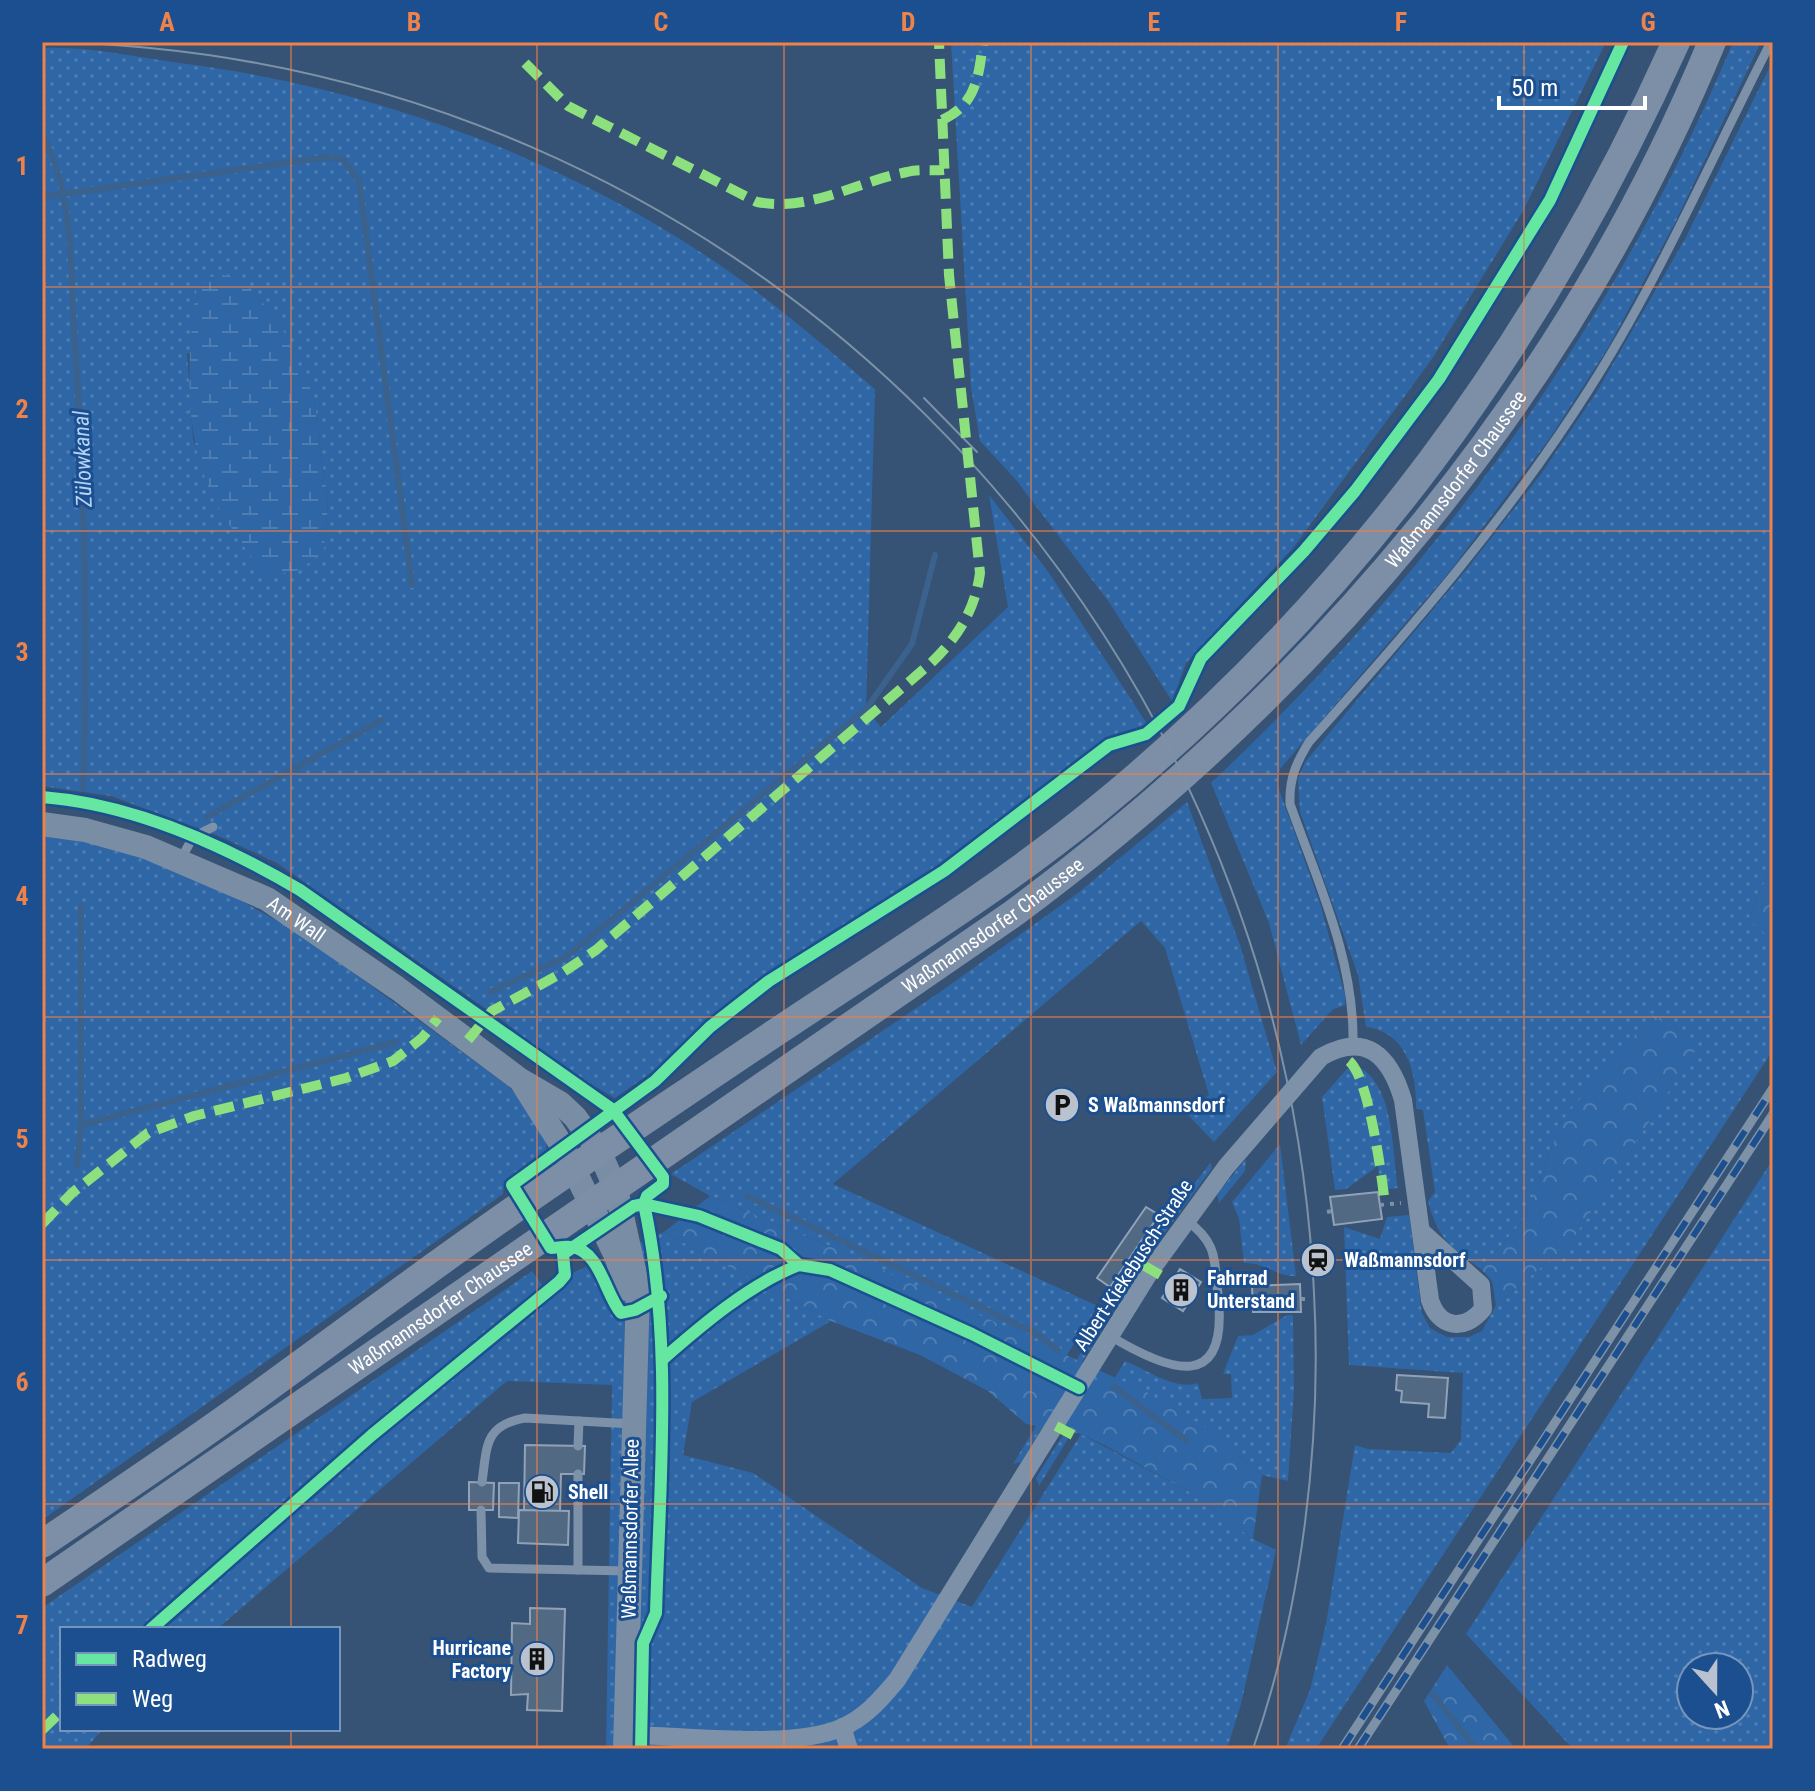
<svg xmlns="http://www.w3.org/2000/svg" width="1815" height="1791" font-family="'Roboto Condensed',sans-serif">
<style>
.green{fill:url(#green-dots);fill-rule:evenodd}
.forest{fill:url(#forest-crowns)}
.wetland{fill:url(#wetland-marsh)}
.lines{fill:none;stroke-linecap:round;stroke-linejoin:round}
.stream{stroke:#3b618d;stroke-width:6}
.building{fill:#526984;stroke:#92a2b6;stroke-width:2}
.path{stroke:#7d92a8;stroke-width:4;stroke-dasharray:4 6;stroke-linecap:butt}
.lane{stroke:#7d92a8;stroke-width:9}
.street{stroke:#7d92a8;stroke-width:18}
.secondary{stroke:#798da4;stroke-width:24}
.primary{stroke:#7d8ea7;stroke-width:28}
.tram{stroke:#7e92a7;stroke-width:2}
.rail-casing{stroke:#7e92a7;stroke-width:9}
.rail{stroke:#1b4f8f;stroke-width:6;stroke-dasharray:18;stroke-linecap:butt}
.quiet{stroke:#8de07e;stroke-width:10;stroke-dasharray:20 10;stroke-linecap:butt}
.cycleway-casing{stroke:#1b4f8f;stroke-width:17}
.cycleway{stroke:#66e7a1;stroke-width:12}
.grid{fill:none;stroke:#ee8249;stroke-width:2;stroke-opacity:0.55}
.labels{text-anchor:middle;stroke-width:6;stroke-linejoin:round;paint-order:stroke}
.street-label{font-size:20px;fill:#fff;stroke:#1b4f8f}
.poi-label{font-size:20px;font-weight:bold;fill:#fff;stroke:#1b4f8f;text-anchor:start}
.water-label{font-size:22px;font-style:italic;fill:#b5d3f5;stroke:#1b4f8f}
.neatline{fill:none;stroke:#ee8249;stroke-width:3}
.grid-label{font-size:26px;text-anchor:middle;font-weight:bold;fill:#ee8249}
</style>
<defs>
<pattern id="green-dots" width="8" height="8" patternUnits="userSpaceOnUse" patternTransform="scale(2)"><rect width="8" height="8" fill="#2f66a5"/><path d="M2 2h.1M6 6h.1" fill="none" stroke="#4e7db2" stroke-width="1.8" stroke-linecap="round"/></pattern>
<pattern id="forest-crowns" width="20" height="18" patternUnits="userSpaceOnUse" patternTransform="scale(2)"><rect width="20" height="18" fill="#2f66a5"/><path d="M2 6a3 3 0 1 1 6 0M12 15a3 3 0 1 1 6 0" fill="none" stroke="#4e7db2"/></pattern>
<pattern id="wetland-marsh" width="20" height="14" patternUnits="userSpaceOnUse" patternTransform="scale(2)"><rect width="20" height="14" fill="#2f66a5"/><path d="M1 5h8M5 5V1M11 12h8M15 12V8" fill="none" stroke="#4e7db2"/></pattern>
</defs>
<rect width="100%" height="100%" fill="#365274"/>
<!-- green -->
<g class="green">
<polygon points="951,42 1606,42 1523,211 1432,359 1293,548 1186,663 1172,701 1109,602 1016,480 980,441 971,387"/>
<path d="M1733,42H1761L1675,223L1608,348L1550,438L1451,570L1280,769L1277,784L1320,903L1345,995V1005L1332,1010L1301,1045L1269,923L1211,783C1434,573 1615,325 1733,42Z"/>
<path d="M42,48C87,46 135,57 180,63C376,88 572,160 734,275C783,310 829,350 875,389L866,709L881,727L1008,607L989,495L1049,573L1147,724L1110,736L887,903L731,1000L704,1022L669,1060L615,1098L566,1070L502,1020L277,863L219,836L111,796L42,786ZM187,353L314,400L328,504L324,550L221,512L193,439Z"/>
<path d="M1773,60V863L1748,920L1773,937V1050L1316,1749H1285L1310,1690L1326,1624L1355,1445L1368,1449L1451,1453L1461,1440L1463,1373L1349,1365L1344,1227L1380,1239L1387,1217L1409,1215L1422,1313L1430,1328L1447,1337H1469L1482,1331L1496,1305L1571,1242L1562,1120L1525,1218L1481,1269C1450,1247 1438,1239 1428,1201L1435,1192L1423,1110L1416,1109C1417,1074 1407,1032 1366,1027L1358,975L1300,812L1298,779L1305,762L1466,570L1541,474L1596,393L1685,239Z"/>
<polygon points="1187,802 1240,945 1277,1072 1214,1142 1187,1114 1209,1095 1165,948 1141,921 833,1184 1098,1306 1065,1358 832,1247 710,1196 671,1174 940,992 1078,893"/>
<path d="M42,836L93,843L140,857L193,877L245,903L296,931L507,1085C523,1101 543,1125 547,1149L504,1182L503,1194L42,1520Z"/>
<path d="M1359,1067C1395,1087 1392,1152 1398,1188L1381,1190L1378,1166L1346,1189L1335,1190L1322,1097L1347,1069Z"/>
<path d="M1280,1144L1296,1276C1277,1277 1264,1262 1244,1263L1239,1219L1232,1202Z"/>
<polygon points="1246,1159 1245,1171 1219,1203 1217,1194"/>
<path d="M1773,1159V1749H1573L1466,1634ZM1691,1667H1739V1715H1691Z"/>
<polygon points="1210,1163 1212,1168 1145,1260 1140,1257"/>
<polygon points="664,1232 831,1321 692,1402 683,1455 753,1473 922,1588 972,1607 1081,1434 1188,1491 1253,1539 1276,1550 1241,1704 1227,1749 606,1749 612,1385 507,1381 217,1629 62,1629 62,1729 103,1729 85,1749 42,1749 42,1608 532,1271 543,1286"/>
<polygon points="1104,1315 1107,1322 1072,1378 1066,1377"/>
<path d="M1287,1315H1293L1294,1390L1288,1481L1262,1475L1206,1428L1114,1379L1125,1361C1146,1369 1175,1391 1198,1383L1202,1399L1232,1398L1231,1374H1223L1238,1336L1253,1335Z"/>
<polygon points="1061,1385 1065,1390 1021,1462 1013,1464"/>
<polygon points="1063,1435 1068,1439 1039,1486 1036,1478"/>
</g>
<!-- forest -->
<g class="forest">
<polygon points="1773,863 1773,937 1772,939 1748,920"/>
<polygon points="1652,1015 1699,1045 1571,1242 1496,1305 1492,1281 1481,1269 1525,1218 1562,1120"/>
<polygon points="710,1196 832,1247 1155,1396 1206,1428 1262,1475 1253,1539 1188,1491 1104,1445 1081,1434 1026,1424 988,1391 920,1355 831,1321 664,1232"/>
<polygon points="1447,1665 1516,1749 1450,1749 1424,1701"/>
</g>
<!-- wetland -->
<path class="wetland" d="M217,274L242,279L280,323L314,400L328,504L324,550L300,570L265,576C251,556 236,536 223,515C181,447 186,363 197,287Z"/>
<g class="lines">
<!-- stream -->
<g class="stream">
<path d="M42,134C74,193 70,263 74,329C85,483 88,635 83,789"/>
<polyline points="42,197 328,157 343,159 359,181 412,585"/>
<polyline points="207,817 382,720"/>
<polyline points="490,992 566,957 866,709 912,644 935,555"/>
<polyline points="81,1125 396,1042"/>
<polyline points="77,1166 81,1125 81,906"/>
<polyline points="747,1196 1035,1333 1058,1350"/>
<polyline points="1114,1387 1186,1440"/>
<polyline points="1433,1694 1476,1749"/>
</g>
</g>
<!-- building -->
<g class="building">
<polygon points="1378,1192 1382,1219 1334,1225 1330,1197"/>
<polygon points="1146,1207 1159,1215 1110,1287 1097,1278"/>
<polygon points="1180,1269 1201,1282 1183,1311 1162,1298"/>
<polygon points="1300,1284 1301,1312 1253,1312 1252,1286"/>
<polygon points="1397,1375 1448,1378 1445,1418 1428,1417 1429,1404 1401,1402 1402,1391 1396,1390"/>
<polygon points="525,1445 585,1446 584,1474 561,1474 560,1512 524,1511"/>
<polygon points="469,1482 494,1483 493,1510 469,1510"/>
<polygon points="499,1483 519,1483 518,1518 499,1517"/>
<polygon points="519,1510 569,1511 568,1545 518,1543"/>
<polygon points="530,1608 565,1609 562,1711 527,1710 528,1694 511,1695 512,1623 530,1624"/>
</g>
<g class="lines">
<!-- path -->
<g class="path">
<polyline points="1380,1205 1401,1203"/>
<polyline points="1327,1212 1332,1211"/>
<polyline points="1301,1299 1308,1299"/>
<polyline points="1267,1300 1276,1300"/>
<polyline points="1237,1301 1253,1300"/>
</g>
<!-- lane -->
<g class="lane">
<polyline points="181,859 193,837 213,827"/>
<path d="M1353,1045C1355,960 1318,883 1290,804C1289,779 1296,763 1309,742C1409,631 1508,517 1588,391C1659,280 1711,159 1771,42"/>
<path d="M1110,1336C1170,1372 1229,1394 1218,1295C1214,1259 1218,1243 1186,1220"/>
<polyline points="578,1446 579,1421"/>
<path d="M482,1482C487,1447 484,1425 525,1418L633,1424"/>
<polyline points="481,1510 482,1557 489,1568 629,1571"/>
<polyline points="578,1570 578,1474"/>
</g>
<!-- street -->
<g class="street">
<polyline points="842,1727 849,1749"/>
<path d="M625,1735C685,1735 788,1750 841,1728C865,1718 880,1700 897,1680L1151,1270L1226,1167L1321,1057C1366,1031 1390,1056 1403,1100L1430,1300C1439,1328 1464,1332 1483,1309L1481,1285L1423,1233"/>
</g>
<!-- secondary -->
<g class="secondary">
<path id="s1" d="M42,824L85,830L146,847L267,899L397,988L519,1079L560,1103L575,1117L599,1151L616,1189L638,1288L625,1749"/>
<polyline points="523,1084 564,1149 616,1256 627,1289"/>
</g>
<!-- primary -->
<g class="primary">
<path d="M42,1544C117,1493 193,1443 266,1389C373,1311 479,1232 589,1158C658,1112 726,1065 796,1019C897,952 999,889 1094,812C1352,602 1540,344 1676,42"/>
<path id="s2" d="M42,1583L1014,913C1319,687 1566,395 1712,42"/>
</g>
<!-- tram -->
<g class="tram">
<path d="M48,42C738,56 1281,610 1314,1293C1322,1440 1302,1609 1253,1749"/>
<polyline points="924,398 977,452"/>
</g>
<!-- rail casing -->
<g class="rail-casing">
<g id="rail">
<polyline points="1342,1749 1773,1088"/>
<polyline points="1358,1749 1773,1114"/>
</g>
</g>
<!-- rail -->
<use href="#rail" class="rail"/>
<!-- quiet -->
<g class="quiet">
<path d="M525,63L568,106L757,202C811,212 855,182 907,172C919,169 932,171 944,170"/>
<path d="M942,120C976,105 979,76 983,42"/>
<path d="M468,1040L492,1011L562,973L596,950L931,663C958,637 975,610 980,573L949,275L939,42"/>
<path d="M1349,1061C1369,1077 1382,1177 1385,1205"/>
<polyline points="42,1224 72,1193 148,1133 194,1116 346,1078 393,1061 422,1038 438,1018"/>
<polyline points="1143,1265 1169,1280"/>
<polyline points="1056,1426 1073,1435"/>
<polyline points="42,1730 62,1711"/>
</g>
<!-- cycleway casing -->
<g class="cycleway-casing">
<g id="cycleway">
<path d="M42,797C133,804 222,844 300,890L613,1110L663,1177V1184L647,1196L644,1204C673,1339 660,1476 656,1613L643,1643L641,1749"/>
<path d="M661,1296L635,1310L621,1313C605,1294 600,1250 571,1247C564,1246 557,1248 551,1248L512,1185L655,1081L710,1027L769,981L944,871L1109,745L1146,734L1179,706L1201,658L1304,551L1355,491L1439,379L1550,200L1623,42"/>
<path d="M663,1359C703,1324 750,1284 799,1265"/>
<polyline points="151,1629 372,1435 559,1282 565,1275 563,1254 634,1206 644,1204 699,1216 781,1249 799,1265 830,1270 972,1334 1079,1388"/>
</g>
</g>
<!-- cycleway -->
<use href="#cycleway" class="cycleway"/>
</g>
<!-- grid -->
<path class="grid" d="M291,42V1629M537,42V1749M784,42V1749M1031,42V1749M1278,42V1749M1524,42V1749M42,287H1773M42,531H1773M42,774H1773M42,1017H1773M42,1260H1773M42,1504H1773M291,1729V1749"/>
<!-- icons -->
<defs>
<g id="parking-disc" transform="scale(1.8)"><circle r="9.5" fill="#b9c2ce" stroke="#1b4f8f"/><path d="M-3.5-5.5H1a3.5 3.5 0 0 1 0 7H-1V5.5H-3.5ZM-1-3.4V-.6H.8a1.4 1.4 0 0 0 0-2.8Z" fill="#111"/></g>
<g id="station-disc" transform="scale(1.8)"><circle r="9.5" fill="#b9c2ce" stroke="#1b4f8f"/><path d="M-3-6H3Q5-6 5-4V2Q5 4 3 4L4.5 6H3L1.5 4h-3L-3 6H-4.5L-3 4Q-5 4-5 2V-4Q-5-6-3-6ZM-3.5-4v3h7v-3ZM-3.5 1v1.5H-2V1ZM2 1v1.5H3.5V1Z" fill="#111"/></g>
<g id="building-disc" transform="scale(1.8)"><circle r="9.5" fill="#b9c2ce" stroke="#1b4f8f"/><path d="M-4-6H4V6H1V3H-1V6H-4ZM-2.5-4.3h1.7v1.8h-1.7ZM.8-4.3h1.7v1.8H.8ZM-2.5-1h1.7V.8h-1.7ZM.8-1h1.7V.8H.8Z" fill="#111"/></g>
<g id="fuel-disc" transform="scale(1.8)"><circle r="9.5" fill="#b9c2ce" stroke="#1b4f8f"/><path d="M-5.5-6h7V0h2V4h1.3V-2.5L3-4.5l.8-.8L6-3V5H2.5V1h-1V6h-7ZM-4.2-4.7v3.2H.2V-4.7Z" fill="#111"/></g>
</defs>
<g fill-rule="evenodd">
<use href="#parking-disc" x="1062" y="1105"/>
<use href="#station-disc" x="1318" y="1260"/>
<use href="#building-disc" x="1181" y="1290"/>
<use href="#fuel-disc" x="542" y="1492"/>
<use href="#building-disc" x="537" y="1659"/>
</g>
<g class="labels">
<!-- street labels -->
<g class="street-label">
<text dy="7" stroke="none"><textPath href="#s2" startOffset="1802">Waßmannsdorfer Chaussee</textPath></text>
<text dy="7" stroke="none"><textPath href="#s1" startOffset="274">Am Wall</textPath></text>
<text dy="7" stroke="none"><textPath href="#s2" startOffset="1156">Waßmannsdorfer Chaussee</textPath></text>
<text transform="translate(1133 1265) rotate(-57)" y="7">Albert-Kiekebusch-Straße</text>
<text dy="7" stroke="none"><textPath href="#s2" startOffset="484">Waßmannsdorfer Chaussee</textPath></text>
<text transform="translate(630 1529) rotate(-89)" y="7">Waßmannsdorfer Allee</text>
</g>
<!-- poi labels -->
<g class="poi-label">
<text x="1088" y="1112">S Waßmannsdorf</text>
<text x="1344" y="1267">Waßmannsdorf</text>
<text x="1207" y="1285">Fahrrad<tspan x="1207" dy="23">Unterstand</tspan></text>
<text x="568" y="1499">Shell</text>
<text x="511" y="1655" text-anchor="end">Hurricane<tspan x="511" dy="23">Factory</tspan></text>
</g>
<!-- water labels -->
<g class="water-label">
<text transform="translate(82 459) rotate(-92)" y="8">Zülowkanal</text>
</g>
</g>
<!-- border -->
<rect width="1815" height="1791" fill="none" stroke="#1b4f8f" stroke-width="88"/>
<!-- legend -->
<rect x="60" y="1627" width="280" height="104" fill="#1b4f8f" stroke="#7695bc" stroke-width="2"/>
<rect x="76" y="1653" width="40" height="12" fill="#66e7a1" stroke="#7695bc" stroke-width="2"/>
<text x="132" y="1667" font-size="24" fill="#ffffff">Radweg</text>
<rect x="76" y="1693" width="40" height="12" fill="#8de07e" stroke="#7695bc" stroke-width="2"/>
<text x="132" y="1707" font-size="24" fill="#ffffff">Weg</text>
<!-- north arrow -->
<g transform="translate(1715 1691) rotate(159)"><circle r="38" fill="#1b4f8f" stroke="#7695bc" stroke-width="2"/>
<path d="M0-6L14 30L0 20L-14 30Z" fill="#b9c2ce"/>
<text y="-12" font-size="22" font-weight="bold" text-anchor="middle" fill="#ffffff">N</text>
</g>
<!-- scale -->
<path d="M1499 96v12h146v-12" fill="none" stroke="#ffffff" stroke-width="4"/>
<text x="1511" y="96" font-size="24" fill="#ffffff" stroke="#1b4f8f" stroke-width="6" paint-order="stroke">50 m</text>
<rect x="44" y="44" width="1727" height="1703" class="neatline"/>
<g class="grid-label">
<text x="167" y="31">A</text>
<text x="414" y="31">B</text>
<text x="661" y="31">C</text>
<text x="908" y="31">D</text>
<text x="1154" y="31">E</text>
<text x="1401" y="31">F</text>
<text x="1648" y="31">G</text>
<text x="22" y="175">1</text>
<text x="22" y="418">2</text>
<text x="22" y="661">3</text>
<text x="22" y="905">4</text>
<text x="22" y="1148">5</text>
<text x="22" y="1391">6</text>
<text x="22" y="1634">7</text>
</g>
</svg>
